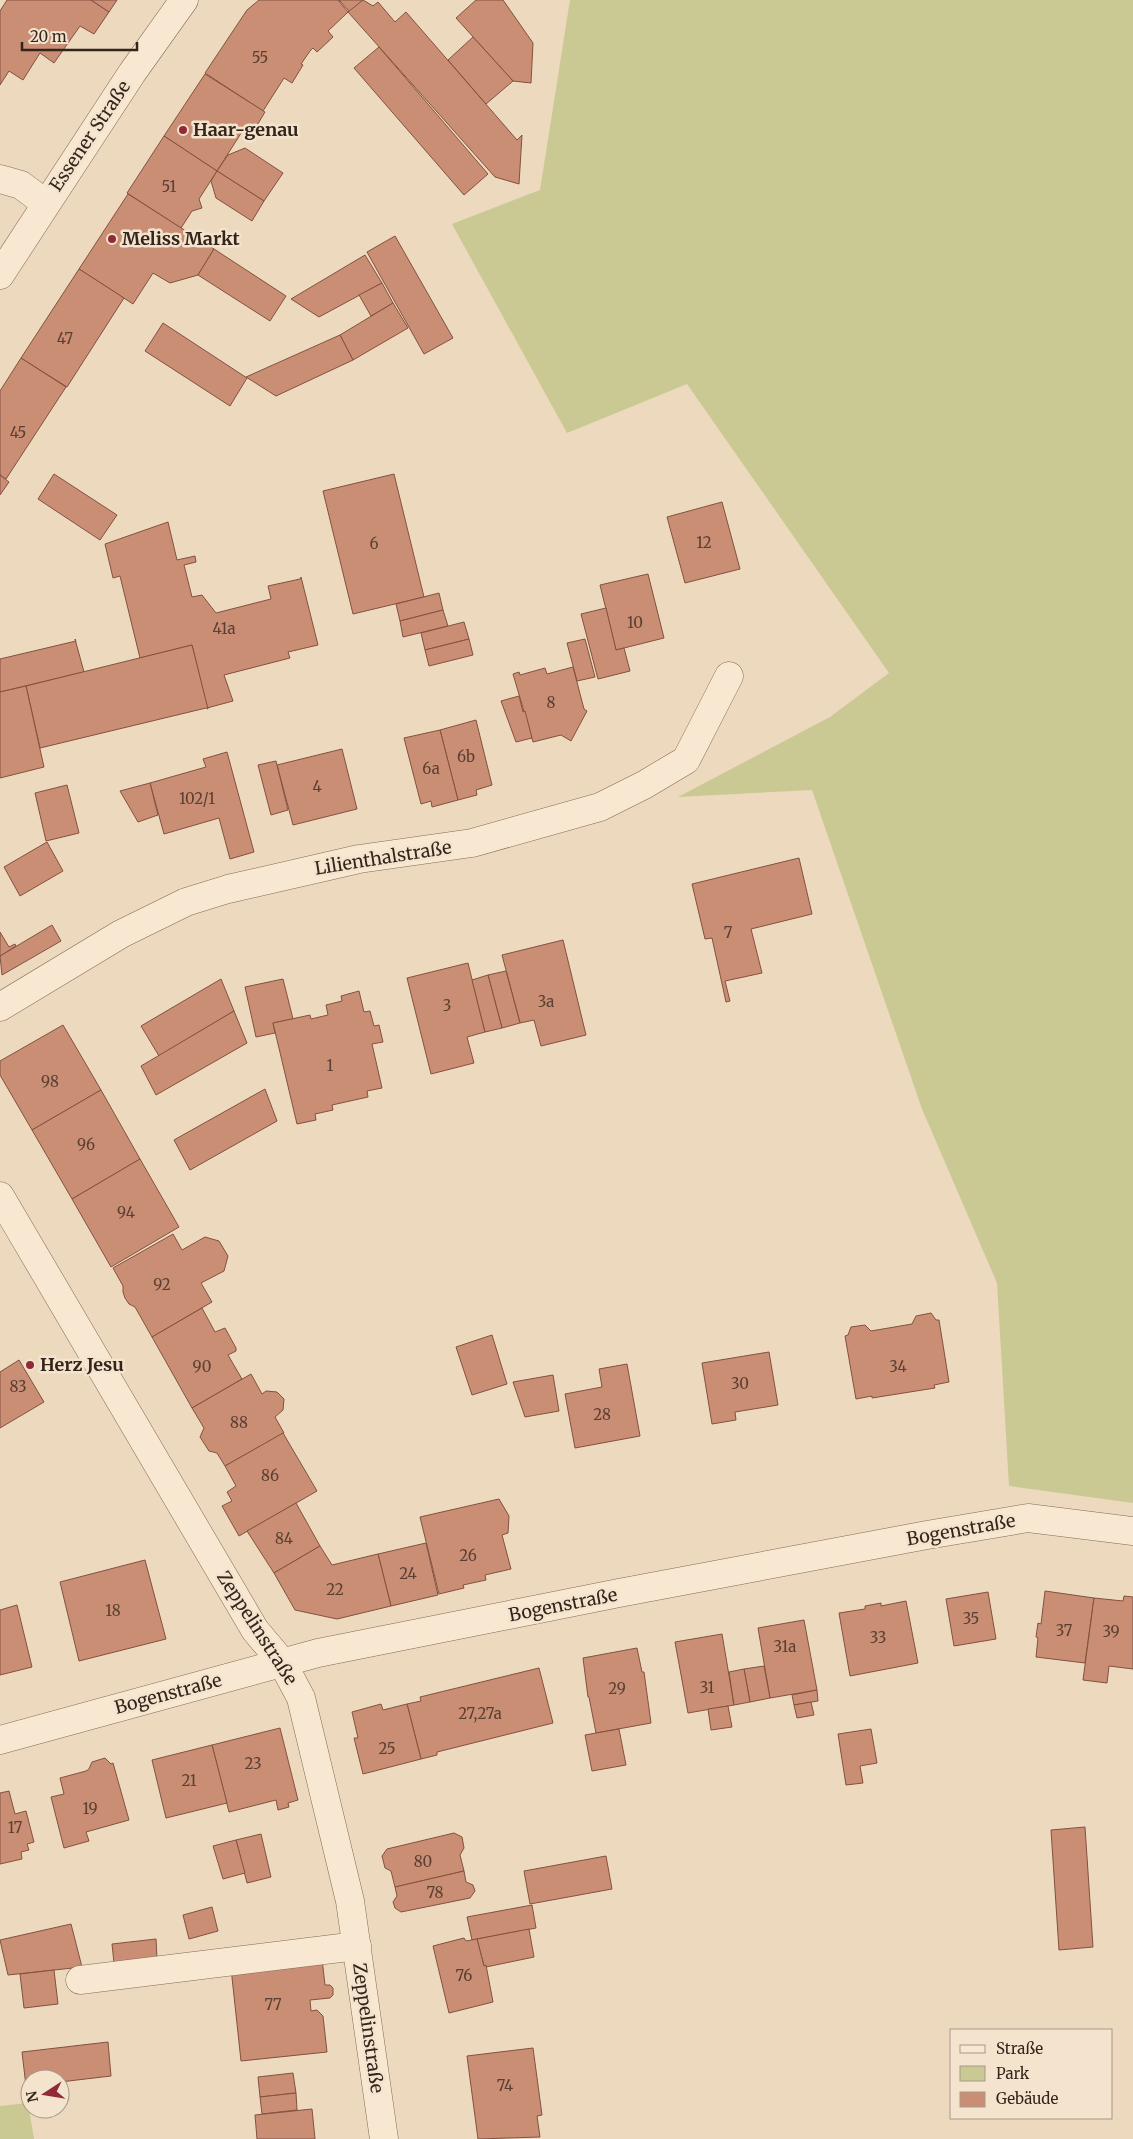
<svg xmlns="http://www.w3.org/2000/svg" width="1133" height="2139" font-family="Merriweather,serif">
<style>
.green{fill:#cac993}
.building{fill:#ca8e75;stroke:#83513e}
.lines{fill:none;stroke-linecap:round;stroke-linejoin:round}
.minor-casing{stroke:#846a57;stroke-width:29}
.minor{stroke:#f8e7d1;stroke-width:28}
.poi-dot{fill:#922937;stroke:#f4e4ce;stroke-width:2}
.labels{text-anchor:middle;stroke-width:5;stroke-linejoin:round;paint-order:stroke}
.number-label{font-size:15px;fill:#5a3f32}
.poi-label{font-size:18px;font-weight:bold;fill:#34251c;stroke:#f4e4ce;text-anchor:start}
.street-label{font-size:18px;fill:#34251c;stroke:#f4e4ce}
</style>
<rect width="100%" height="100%" fill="#ecd9be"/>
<!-- green -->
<g class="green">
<polygon points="570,0 1133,0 1133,1503 1009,1486 997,1283 922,1109 812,790 678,797 830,717 889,673 687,384 567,433 452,224 540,190"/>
<polygon points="28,2103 34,2139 0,2139 0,2106"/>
</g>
<!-- building -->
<g class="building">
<polygon points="7,0 91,0 109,12 94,34 80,26 54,63 40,53 23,80 9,71 0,85 0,11"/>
<polygon points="91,0 117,0 109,12"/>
<polygon points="259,0 338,0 348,12 328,31 333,37 317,52 313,48 310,51 301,64 303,65 292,83 284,78 263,111 205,73 247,10"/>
<polygon points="339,0 363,0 350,12"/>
<polygon points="363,0 373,6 378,2 395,22 406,12 517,140 522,135 519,184 495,177 348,12"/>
<polygon points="476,0 503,0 533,43 531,83 513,81 456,18"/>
<polygon points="473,37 513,81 486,104 448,60"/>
<polygon points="379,47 488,174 464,195 354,68"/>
<polygon points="205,74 265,112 253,132 245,127 217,171 164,136"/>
<polygon points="164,136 217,171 199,199 202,208 192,211 181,228 127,193"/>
<polygon points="245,148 283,173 264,201 217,171 228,155"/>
<polygon points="217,171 264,201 252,221 216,198 211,181"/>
<polygon points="128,194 214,249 198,275 170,283 153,273 133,304 79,269"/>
<polygon points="395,236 453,338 424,354 367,252"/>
<polygon points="214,249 286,296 270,321 198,275"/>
<polygon points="365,255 382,283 319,317 291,299"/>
<polygon points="79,269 124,298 67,387 21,358"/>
<polygon points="382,283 393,303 371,316 359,295"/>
<polygon points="393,303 408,328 353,360 340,335"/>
<polygon points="163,323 247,378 230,406 145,351"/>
<polygon points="340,335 353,360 276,396 246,377"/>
<polygon points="21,358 66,387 6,479 0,475 0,391"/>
<polygon points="54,474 117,515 100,540 38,499"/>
<polygon points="394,474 424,597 353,614 323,491"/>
<polygon points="0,475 9,482 0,495"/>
<polygon points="722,502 740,569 685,583 667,517"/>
<polygon points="168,522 177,560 195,556 196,562 184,565 192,597 202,595 216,613 271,599 268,586 300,579 301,577 318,645 288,652 290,658 224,675 233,701 207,708 192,645 140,658 120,576 113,578 105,544"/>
<polygon points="648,574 664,638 616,650 600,585"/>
<polygon points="439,593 443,610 400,621 396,604"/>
<polygon points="606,608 616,650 624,648 630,671 598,679 581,614"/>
<polygon points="443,610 448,626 403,637 400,621"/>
<polygon points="464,622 469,639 425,650 421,633"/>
<polygon points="75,639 84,672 0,692 0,659 76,641"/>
<polygon points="469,639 473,655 429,666 425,650"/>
<polygon points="585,639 595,677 577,681 567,643"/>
<polygon points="192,645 208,709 206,708 40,748 26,686"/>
<polygon points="573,667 584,709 587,711 571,741 561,735 533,742 513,674 519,672 520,675 545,668 547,674"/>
<polygon points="26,686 44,767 0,778 0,692"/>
<polygon points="519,696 523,712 525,711 532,738 516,742 501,701"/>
<polygon points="476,720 492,785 476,790 477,795 458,800 440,730"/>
<polygon points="440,730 458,800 432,807 431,801 421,804 404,738"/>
<polygon points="342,749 357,809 293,825 277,765"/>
<polygon points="227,752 254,852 230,859 219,818 164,834 150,783 206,767 203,759"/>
<polygon points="276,761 288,810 271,815 258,765"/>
<polygon points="150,783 158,815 138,822 120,791"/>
<polygon points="67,785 79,833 46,841 35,793"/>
<polygon points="47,842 63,871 20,896 4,867"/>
<polygon points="799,858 812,914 751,929 762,973 725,981 730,1001 726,1002 712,938 705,939 692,884"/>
<polygon points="52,925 61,941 2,975 0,956"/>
<polygon points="0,932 9,947 15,944 16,946 0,956"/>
<polygon points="563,940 586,1035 541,1046 534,1020 520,1023 502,955"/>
<polygon points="468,963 485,1032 467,1037 474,1063 431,1074 407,978"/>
<polygon points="506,971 520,1023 502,1028 488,975"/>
<polygon points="488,975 502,1028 485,1032 472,980"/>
<polygon points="221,979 234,1011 159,1056 141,1026"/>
<polygon points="283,979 293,1019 273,1023 275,1033 256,1037 245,987"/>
<polygon points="359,991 364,1012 370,1011 374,1026 379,1025 383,1042 372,1044 382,1088 367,1091 368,1097 332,1105 333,1110 315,1114 316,1120 297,1124 273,1023 310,1015 311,1019 328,1015 326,1005 342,1001 341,996"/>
<polygon points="234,1011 247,1043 156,1095 141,1066"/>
<polygon points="63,1025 101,1090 32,1130 0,1075 0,1061"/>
<polygon points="265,1089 277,1121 190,1170 174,1140"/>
<polygon points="101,1090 140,1159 72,1199 32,1130"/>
<polygon points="140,1159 179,1227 111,1267 72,1199"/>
<polygon points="173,1234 182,1250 205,1237 219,1241 228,1256 224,1271 201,1283 212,1302 152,1337 135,1307 129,1304 125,1298 123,1292 123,1286 113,1268"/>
<polygon points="202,1308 215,1332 225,1328 236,1348 236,1351 228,1355 242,1379 192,1408 152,1337"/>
<polygon points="931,1313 936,1320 939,1320 949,1382 934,1385 935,1388 872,1398 872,1396 856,1399 845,1336 848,1335 851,1327 865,1325 871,1331 912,1324 916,1316"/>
<polygon points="492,1335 507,1384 472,1395 456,1347"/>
<polygon points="769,1352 778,1405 735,1412 736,1420 712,1424 702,1363"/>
<polygon points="19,1360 44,1402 0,1428 0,1372"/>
<polygon points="627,1364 640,1436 575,1448 565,1394 602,1387 599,1369"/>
<polygon points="251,1374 262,1394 266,1391 277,1392 284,1399 283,1410 275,1417 284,1433 225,1466 217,1453 209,1451 200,1437 204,1428 192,1408"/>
<polygon points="553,1375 559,1411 525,1417 513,1382"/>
<polygon points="283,1433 317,1491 239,1536 222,1506 232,1501 227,1492 236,1486 225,1466"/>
<polygon points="499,1499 509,1516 508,1533 502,1535 511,1569 485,1575 486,1580 463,1585 464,1588 439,1594 420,1517"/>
<polygon points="296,1503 320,1546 274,1573 247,1531"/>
<polygon points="426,1543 438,1595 391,1606 378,1554"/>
<polygon points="320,1546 332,1565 378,1554 391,1606 337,1619 295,1610 274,1573"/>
<polygon points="145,1560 166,1639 79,1661 60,1582"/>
<polygon points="1045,1591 1094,1598 1085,1663 1036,1657 1038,1638 1036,1637 1038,1623 1041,1624"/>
<polygon points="988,1592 996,1639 954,1646 946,1599"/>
<polygon points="1124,1596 1133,1597 1133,1669 1109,1666 1107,1683 1083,1680 1094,1598 1123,1601"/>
<polygon points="906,1601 918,1663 850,1676 839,1613 865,1609 865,1606 881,1603 881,1606"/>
<polygon points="17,1605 32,1667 0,1675 0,1610"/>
<polygon points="804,1620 817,1690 770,1698 758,1628"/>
<polygon points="722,1634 734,1705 688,1713 675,1642"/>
<polygon points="637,1648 642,1672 644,1672 651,1723 596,1733 589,1697 588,1697 583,1658"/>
<polygon points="764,1666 770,1698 750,1702 744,1669"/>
<polygon points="539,1668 553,1723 437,1752 437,1755 421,1759 407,1704 421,1701 420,1697"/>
<polygon points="744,1669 750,1702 734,1705 729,1672"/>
<polygon points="817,1690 818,1701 794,1705 792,1695"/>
<polygon points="811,1702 814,1715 797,1718 794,1705"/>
<polygon points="381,1704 383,1710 407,1704 421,1759 363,1774 354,1738 358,1738 352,1712"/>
<polygon points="728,1706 732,1727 711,1730 708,1709"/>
<polygon points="280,1728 298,1800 288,1803 289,1807 278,1810 276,1800 229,1812 212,1745"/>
<polygon points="619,1729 626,1765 592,1771 585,1735"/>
<polygon points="871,1729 877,1763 860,1766 863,1783 846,1785 838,1734"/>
<polygon points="212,1745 227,1803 166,1818 152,1760"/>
<polygon points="105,1758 111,1764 113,1763 129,1820 86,1832 89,1841 64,1848 51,1797 64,1794 60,1778 86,1771 89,1769 92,1762"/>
<polygon points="9,1791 15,1814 26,1811 34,1842 27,1844 29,1850 21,1852 22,1859 0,1864 0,1793"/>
<polygon points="1085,1827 1093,1947 1059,1950 1051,1830"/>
<polygon points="454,1833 462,1837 464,1848 460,1855 464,1871 395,1887 391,1871 385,1868 382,1856 387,1849"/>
<polygon points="261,1834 271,1877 247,1883 236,1840"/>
<polygon points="236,1840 245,1873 223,1879 213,1846"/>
<polygon points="606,1856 612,1889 530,1904 524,1871"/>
<polygon points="464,1871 466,1882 473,1885 475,1891 470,1898 401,1912 395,1908 393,1902 397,1896 395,1887"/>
<polygon points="532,1905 536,1928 472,1940 467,1917"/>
<polygon points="212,1907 218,1931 189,1939 183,1915"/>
<polygon points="71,1924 82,1967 8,1975 0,1940"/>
<polygon points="529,1929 534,1957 486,1967 484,1966 477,1939"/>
<polygon points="464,1938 466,1941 477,1939 484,1966 486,1965 493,2002 449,2013 433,1946"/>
<polygon points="156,1939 157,1959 114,1963 112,1944"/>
<polygon points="322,1959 325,1985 330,1985 333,1988 333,1995 330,1998 310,2000 311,2011 317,2010 323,2016 327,2052 241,2061 231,1968"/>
<polygon points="54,1970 58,2004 24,2008 20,1974"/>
<polygon points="108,2042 111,2076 60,2082 60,2079 30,2079 30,2085 26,2086 22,2052"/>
<polygon points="533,2048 542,2115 537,2116 540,2137 478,2139 467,2056"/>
<polygon points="293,2073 296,2093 260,2097 258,2077"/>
<polygon points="296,2093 297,2110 262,2114 260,2097"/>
<polygon points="312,2109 315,2139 257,2139 255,2115"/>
</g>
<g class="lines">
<!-- minor casing -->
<g class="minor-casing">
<g id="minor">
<polyline points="0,179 21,185 45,203"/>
<polyline points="0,275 132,73 184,0"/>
<polyline points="0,1007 121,934 186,902 228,889 359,859 472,843 600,807 644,785 686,760 729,676"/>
<polyline points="0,1196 255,1630 282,1662 301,1698 350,1901 384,2139"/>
<polyline points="0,1740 318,1653 619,1593 927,1535 1028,1518 1133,1531"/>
<polyline points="80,1980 357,1946"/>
</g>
</g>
<!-- minor -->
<use href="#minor" class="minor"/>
</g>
<!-- markers -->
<g class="poi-dot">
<circle cx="183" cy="130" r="5"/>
<circle cx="112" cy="239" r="5"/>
<circle cx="30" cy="1365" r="5"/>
</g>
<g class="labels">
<!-- number labels -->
<g class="number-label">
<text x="260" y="63">55</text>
<text x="169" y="192">51</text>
<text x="65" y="344">47</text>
<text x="18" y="438">45</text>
<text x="704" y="548">12</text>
<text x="374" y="549">6</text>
<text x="635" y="628">10</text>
<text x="224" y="634">41a</text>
<text x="551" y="708">8</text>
<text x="466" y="762">6b</text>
<text x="431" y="774">6a</text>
<text x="317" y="792">4</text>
<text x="197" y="804">102/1</text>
<text x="728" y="938">7</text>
<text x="546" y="1007">3a</text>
<text x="447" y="1011">3</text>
<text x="330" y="1071">1</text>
<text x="50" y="1087">98</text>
<text x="86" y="1150">96</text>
<text x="126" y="1218">94</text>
<text x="162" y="1290">92</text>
<text x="202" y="1372">90</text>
<text x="898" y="1372">34</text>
<text x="740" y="1389">30</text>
<text x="18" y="1392">83</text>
<text x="602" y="1420">28</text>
<text x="239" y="1428">88</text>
<text x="270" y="1481">86</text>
<text x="284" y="1544">84</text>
<text x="468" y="1561">26</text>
<text x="408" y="1579">24</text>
<text x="335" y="1595">22</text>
<text x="113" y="1616">18</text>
<text x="971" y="1624">35</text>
<text x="1064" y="1636">37</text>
<text x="1111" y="1637">39</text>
<text x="878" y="1643">33</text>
<text x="785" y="1652">31a</text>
<text x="707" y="1693">31</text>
<text x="617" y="1694">29</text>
<text x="480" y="1719">27,27a</text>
<text x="387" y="1754">25</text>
<text x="253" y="1769">23</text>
<text x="189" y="1786">21</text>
<text x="90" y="1814">19</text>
<text x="15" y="1833">17</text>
<text x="423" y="1867">80</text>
<text x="435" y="1898">78</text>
<text x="464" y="1981">76</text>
<text x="273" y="2010">77</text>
<text x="505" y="2091">74</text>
</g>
<!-- poi labels -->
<g class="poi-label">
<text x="193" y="136">Haar-genau</text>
<text x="122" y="245">Meliss Markt</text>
<text x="40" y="1371">Herz Jesu</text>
</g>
<!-- street labels -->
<g class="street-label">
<text transform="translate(90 136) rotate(-56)" y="6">Essener Straße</text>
<text transform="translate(383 858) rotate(-9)" y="6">Lilienthalstraße</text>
<text transform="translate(961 1530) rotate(-10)" y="6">Bogenstraße</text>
<text transform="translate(563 1605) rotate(-11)" y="6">Bogenstraße</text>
<text transform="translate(257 1628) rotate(57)" y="6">Zeppelinstraße</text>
<text transform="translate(168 1694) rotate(-15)" y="6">Bogenstraße</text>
<text transform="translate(368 2028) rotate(82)" y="6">Zeppelinstraße</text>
</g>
</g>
<!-- legend -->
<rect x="950" y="2029" width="162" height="90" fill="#f4e4ce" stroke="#a79887"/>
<rect x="960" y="2045" width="25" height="8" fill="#f8e7d1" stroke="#a79887"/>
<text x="996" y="2054" font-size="15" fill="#34251c">Straße</text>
<rect x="960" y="2066" width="25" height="15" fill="#cac993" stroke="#a79887"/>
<text x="996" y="2079" font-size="15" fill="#34251c">Park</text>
<rect x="960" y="2092" width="25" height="15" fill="#ca8e75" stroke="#a79887"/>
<text x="996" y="2104" font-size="15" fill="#34251c">Gebäude</text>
<!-- north arrow -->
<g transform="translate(45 2094) rotate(258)"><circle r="24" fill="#f4e4ce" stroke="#a79887"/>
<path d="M0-4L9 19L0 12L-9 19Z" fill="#922937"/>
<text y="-8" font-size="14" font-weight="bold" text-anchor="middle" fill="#34251c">N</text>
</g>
<!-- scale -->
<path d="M22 42v8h115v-8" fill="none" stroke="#34251c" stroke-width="2.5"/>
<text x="30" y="42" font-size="15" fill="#34251c" stroke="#f4e4ce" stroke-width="4" paint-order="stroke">20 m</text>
</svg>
